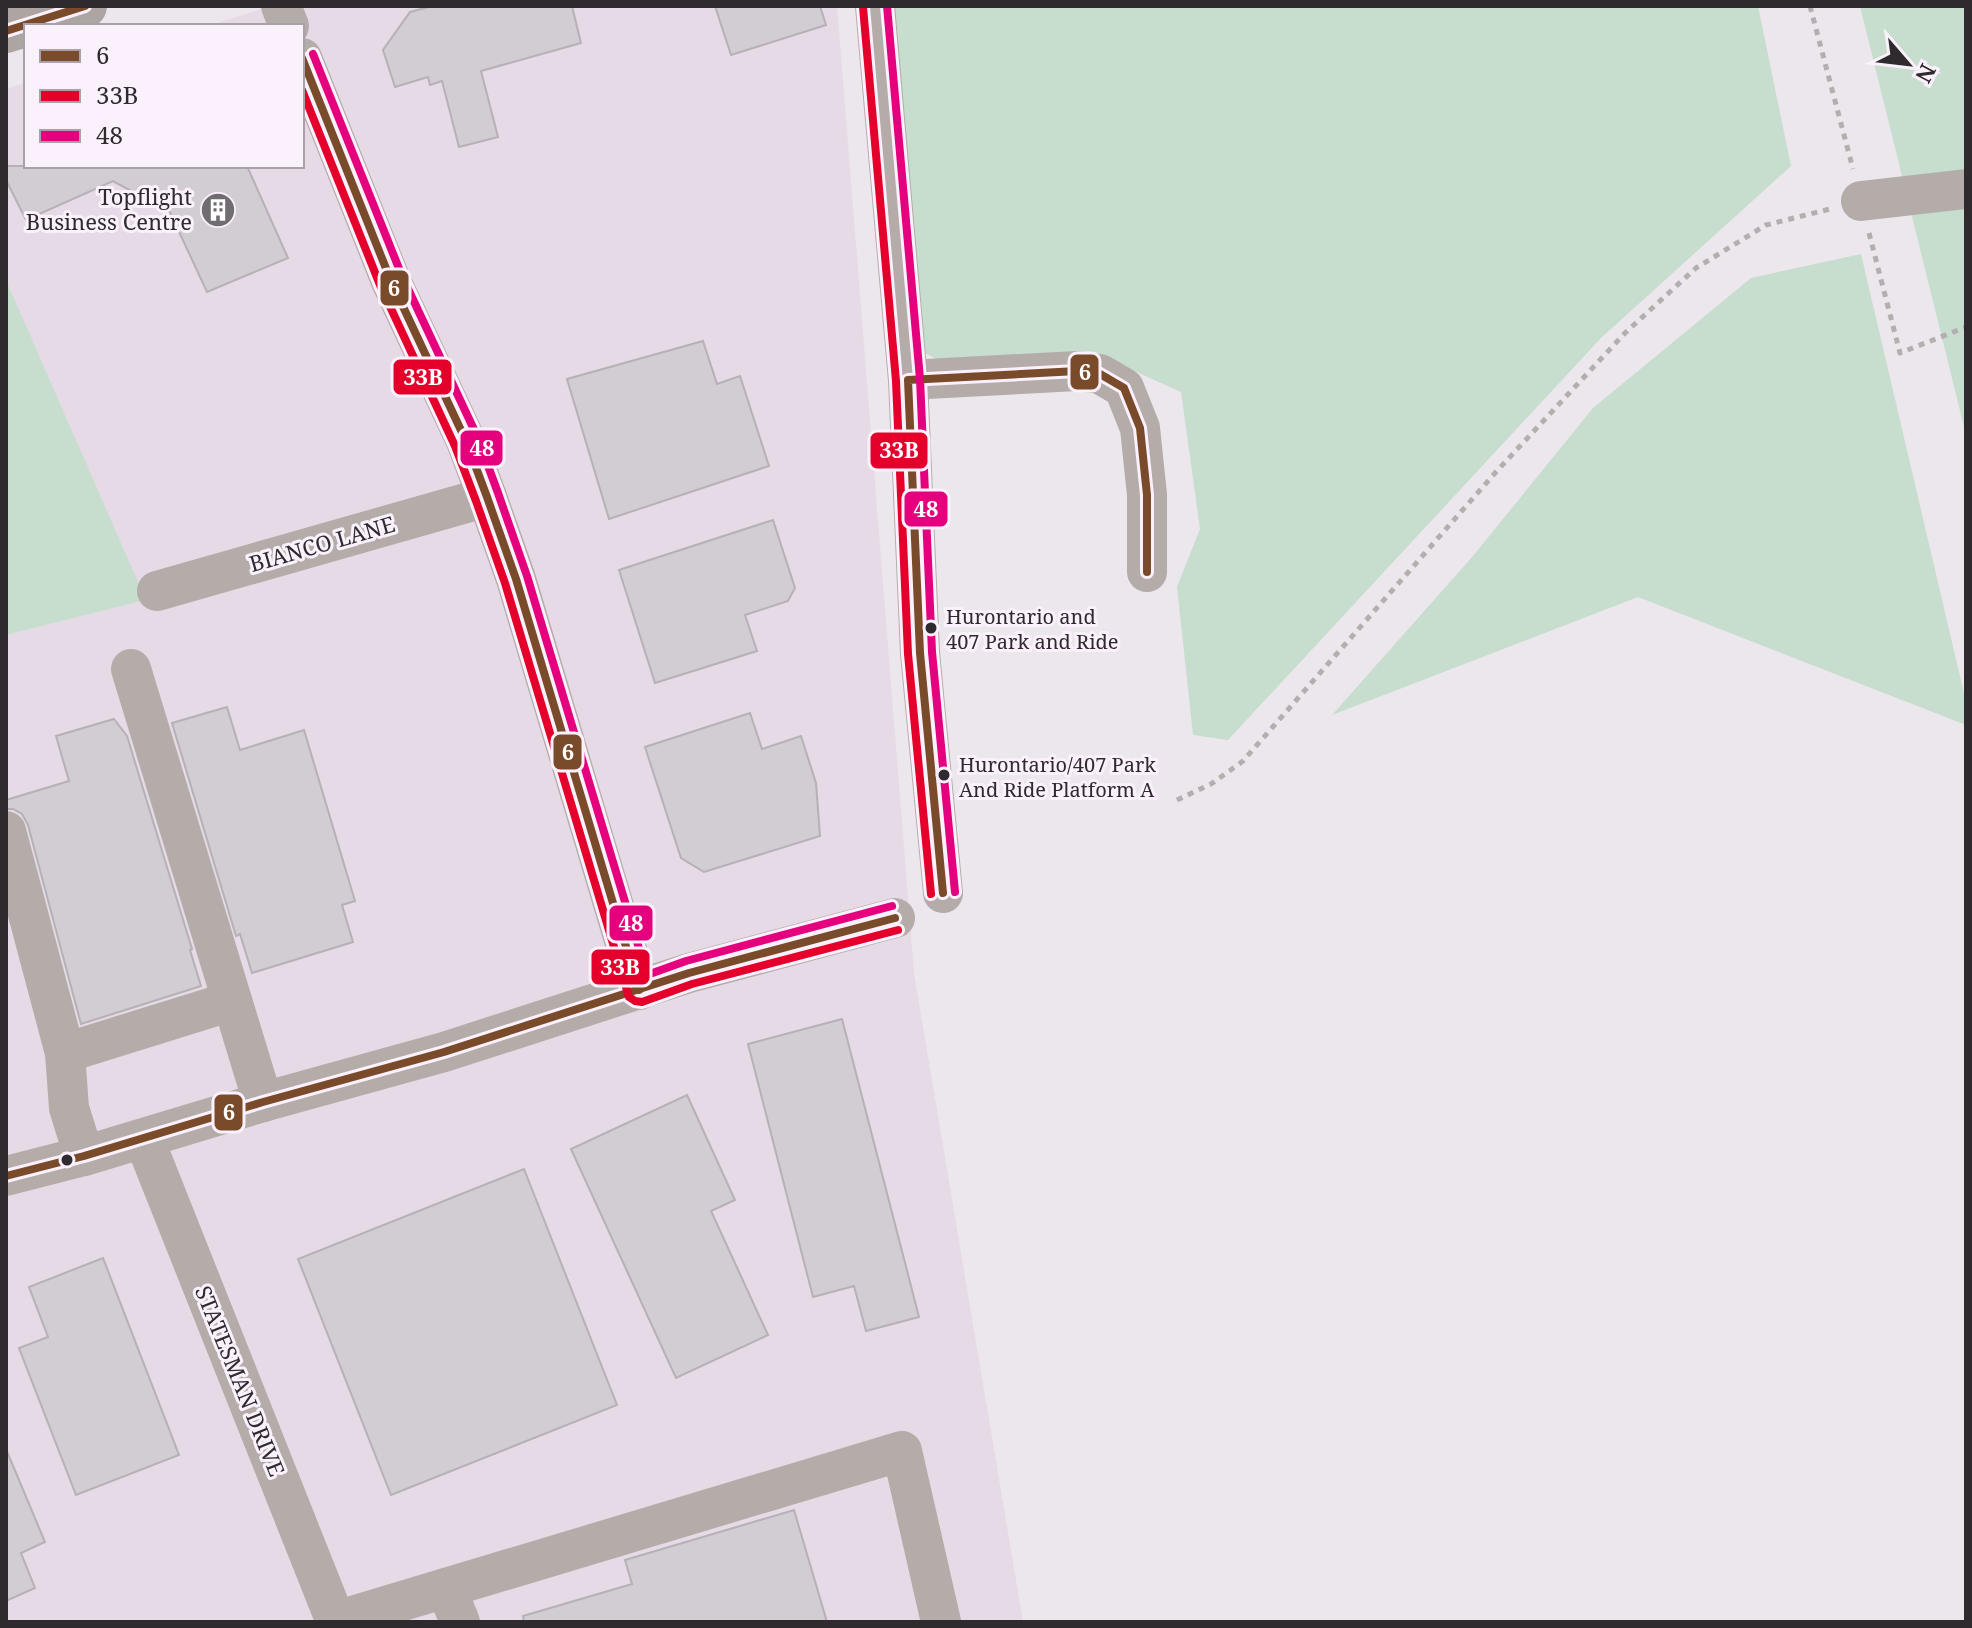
<svg xmlns="http://www.w3.org/2000/svg" width="1972" height="1628" font-family="'Noto Serif',serif">
<style>
.built{fill:#e5dae6}
.green{fill:#c7ddce}
.building{fill:#d1cdd2;stroke:#b5b1b6;stroke-width:2}
.lines{fill:none;stroke-linecap:round;stroke-linejoin:round}
.path{stroke:#b4aeae;stroke-width:5;stroke-dasharray:6 6;stroke-linecap:butt}
.minor{stroke:#b4aca9;stroke-width:40}
.major{stroke:#aca5a1;stroke-width:44}
.bus-1-casing{stroke:#fbf1fc;stroke-width:14}
.bus-2-casing{stroke:#fbf1fc;stroke-width:14}
.bus-3-casing{stroke:#fbf1fc;stroke-width:14}
.bus-1{stroke:#7a4b2a;stroke-width:8}
.bus-2{stroke:#e4002b;stroke-width:8}
.bus-3{stroke:#e5007d;stroke-width:8}
.bus-dot{fill:#2e2a2e;stroke:#fbf1fc;stroke-width:3}
.labels{text-anchor:middle;stroke-width:6;stroke-linejoin:round;paint-order:stroke}
.bus-label{font-size:20px;fill:#2e2a2e;stroke:#fbf1fc;text-anchor:start}
.poi-label{font-size:22px;fill:#2e2a2e;stroke:#fbf1fc;text-anchor:end}
.street-label{font-size:22px;fill:#2e2a2e;stroke:#fbf1fc}
.line-badge{stroke:#fbf1fc;stroke-width:3}
.badge-label{font-size:22px;text-anchor:middle;font-weight:bold;fill:#fff}
</style>
<rect width="100%" height="100%" fill="#ece7ec"/>
<!-- built -->
<polygon class="built" points="271,6 837,6 914,973 1023,1622 6,1622 6,635 146,600 6,280 6,89 26,83 26,166 302,166 302,26 208,26"/>
<!-- green -->
<g class="green">
<polygon points="892,6 1758,6 1791,166 1601,338 1228,740 1193,735 1177,587 1200,529 1181,392 1101,356 946,364 923,352"/>
<polygon points="1860,6 1966,6 1966,435"/>
<polygon points="1861,254 1966,702 1966,725 1638,597 1332,715 1473,556 1593,408 1751,278"/>
<polygon points="6,280 146,600 6,635"/>
</g>
<!-- building -->
<g class="building">
<polygon points="433,6 572,6 581,43 481,71 498,137 459,147 442,81 430,85 428,77 395,87 383,50 410,12"/>
<polygon points="715,6 820,6 826,25 731,55"/>
<polygon points="6,166 247,166 288,258 207,292 161,193 148,200 113,181 26,220 6,180"/>
<polygon points="703,341 717,384 740,376 769,466 609,519 567,379"/>
<polygon points="773,520 795,588 788,601 745,615 757,651 655,683 619,570"/>
<polygon points="227,707 240,750 304,730 355,901 342,905 353,942 252,973 240,934 236,936 172,723"/>
<polygon points="750,713 762,749 801,736 816,783 820,836 704,872 681,858 645,747"/>
<polygon points="114,719 127,736 192,949 190,950 201,986 81,1024 28,825 22,814 13,809 6,809 6,800 69,781 56,736"/>
<polygon points="842,1019 919,1317 866,1331 854,1286 813,1297 748,1044"/>
<polygon points="687,1095 735,1200 711,1211 768,1335 676,1378 571,1149"/>
<polygon points="524,1169 617,1405 391,1495 298,1259"/>
<polygon points="103,1258 179,1455 76,1495 19,1348 48,1337 29,1287"/>
<polygon points="6,1449 45,1542 21,1553 35,1588 6,1601"/>
<polygon points="794,1510 827,1622 524,1622 523,1616 632,1584 625,1560"/>
</g>
<g class="lines">
<!-- path -->
<g class="path">
<polyline points="1810,6 1853,169"/>
<polyline points="1869,233 1900,353 1966,327"/>
<polyline points="1177,800 1211,784 1243,761 1495,473 1625,333 1696,268 1766,225 1830,209"/>
</g>
<!-- minor -->
<g class="minor">
<polyline points="281,6 289,26"/>
<polyline points="875,6 908,380 920,653 943,893"/>
<polyline points="302,58 391,281 466,441 487,497 516,579 639,990"/>
<polyline points="1861,201 1966,189"/>
<polyline points="908,380 1077,371 1100,374 1124,388 1140,428 1147,495 1147,572"/>
<polyline points="157,591 487,497"/>
<polyline points="131,669 263,1102"/>
<polyline points="6,831 65,1053 69,1108 84,1156"/>
<polyline points="65,1053 232,1001"/>
<polyline points="144,1139 336,1622"/>
<polyline points="6,1176 84,1156 263,1102 444,1052 689,973 895,918"/>
<polyline points="446,1588 460,1622"/>
<polyline points="336,1621 902,1451 941,1622"/>
</g>
<!-- major -->
<polyline class="major" points="6,31 85,6"/>
<!-- bus-1 casing -->
<g class="bus-1-casing">
<g id="bus-1">
<polyline points="6,31 85,6"/>
<polyline points="302,58 391,281 466,441 487,497 516,579 639,990"/>
<polyline points="943,893 920,653 908,380 1077,371 1100,374 1124,388 1140,428 1147,495 1147,572"/>
<polyline points="6,1176 84,1156 263,1102 444,1052 689,973 895,918"/>
</g>
</g>
<!-- bus-2 casing -->
<g class="bus-2-casing">
<g id="bus-2">
<polyline points="863,7 896,381 908,654 931,894"/>
<polyline points="302,90 380,285 455,446 476,501 505,583 629,997 635,1001 642,1002 692,984 898,930"/>
</g>
</g>
<!-- bus-3 casing -->
<g class="bus-3-casing">
<g id="bus-3">
<polyline points="887,6 920,379 932,652 955,892"/>
<polyline points="313,54 402,276 477,436 498,493 527,576 647,975 686,961 892,906"/>
</g>
</g>
<!-- bus-1 -->
<use href="#bus-1" class="bus-1"/>
<!-- bus-2 -->
<use href="#bus-2" class="bus-2"/>
<!-- bus-3 -->
<use href="#bus-3" class="bus-3"/>
</g>
<!-- icons -->
<defs>
<g id="building-disc" transform="scale(1.8)"><circle r="9.5" fill="#706c70" stroke="#fbf1fc"/><path d="M-4-6H4V6H1V3H-1V6H-4ZM-2.5-4.3h1.7v1.8h-1.7ZM.8-4.3h1.7v1.8H.8ZM-2.5-1h1.7V.8h-1.7ZM.8-1h1.7V.8H.8Z" fill="#fff"/></g>
</defs>
<g fill-rule="evenodd">
<use href="#building-disc" x="218" y="210"/>
</g>
<!-- markers -->
<g class="bus-dot">
<circle cx="931" cy="628" r="7"/>
<circle cx="944" cy="775" r="7"/>
<circle cx="67" cy="1160" r="7"/>
</g>
<g class="labels">
<!-- bus labels -->
<g class="bus-label">
<text x="946" y="624">Hurontario and<tspan x="946" dy="25">407 Park and Ride</tspan></text>
<text x="959" y="772">Hurontario/407 Park<tspan x="959" dy="25">And Ride Platform A</tspan></text>
</g>
<!-- poi labels -->
<g class="poi-label">
<text x="192" y="205">Topflight<tspan x="192" dy="25">Business Centre</tspan></text>
</g>
<!-- street labels -->
<g class="street-label">
<text transform="translate(322 544) rotate(-16)" y="8">BIANCO LANE</text>
<text transform="translate(240 1381) rotate(68)" y="8">STATESMAN DRIVE</text>
</g>
</g>
<g class="line-badge">
<rect x="379" y="269" width="31" height="38" rx="8" fill="#7a4b2a"/>
<rect x="1069" y="353" width="31" height="38" rx="8" fill="#7a4b2a"/>
<rect x="392" y="358" width="61" height="38" rx="8" fill="#e4002b"/>
<rect x="459" y="429" width="45" height="38" rx="8" fill="#e5007d"/>
<rect x="869" y="431" width="60" height="39" rx="8" fill="#e4002b"/>
<rect x="903" y="490" width="46" height="38" rx="8" fill="#e5007d"/>
<rect x="552" y="733" width="31" height="38" rx="8" fill="#7a4b2a"/>
<rect x="608" y="904" width="46" height="38" rx="8" fill="#e5007d"/>
<rect x="590" y="948" width="61" height="38" rx="8" fill="#e4002b"/>
<rect x="213" y="1093" width="31" height="39" rx="8" fill="#7a4b2a"/>
</g>
<g class="badge-label">
<text x="394" y="296">6</text>
<text x="1085" y="380">6</text>
<text x="423" y="385">33B</text>
<text x="482" y="456">48</text>
<text x="899" y="458">33B</text>
<text x="926" y="517">48</text>
<text x="568" y="760">6</text>
<text x="631" y="931">48</text>
<text x="620" y="975">33B</text>
<text x="229" y="1120">6</text>
</g>
<!-- border -->
<rect width="1972" height="1628" fill="none" stroke="#2e2a2e" stroke-width="16"/>
<!-- legend -->
<rect x="24" y="24" width="280" height="144" fill="#fbf1fc" stroke="#a9a1aa" stroke-width="2"/>
<rect x="40" y="50" width="40" height="12" fill="#7a4b2a" stroke="#a9a1aa" stroke-width="2"/>
<text x="96" y="64" font-size="24" fill="#2e2a2e">6</text>
<rect x="40" y="90" width="40" height="12" fill="#e4002b" stroke="#a9a1aa" stroke-width="2"/>
<text x="96" y="104" font-size="24" fill="#2e2a2e">33B</text>
<rect x="40" y="130" width="40" height="12" fill="#e5007d" stroke="#a9a1aa" stroke-width="2"/>
<text x="96" y="144" font-size="24" fill="#2e2a2e">48</text>
<!-- north arrow -->
<g transform="translate(1908 64) rotate(118)" stroke="#fbf1fc" stroke-width="6" paint-order="stroke">
<path d="M0-6L14 30L0 20L-14 30Z" fill="#2e2a2e"/>
<text y="-12" font-size="22" font-weight="bold" text-anchor="middle" fill="#2e2a2e">N</text>
</g>
</svg>
